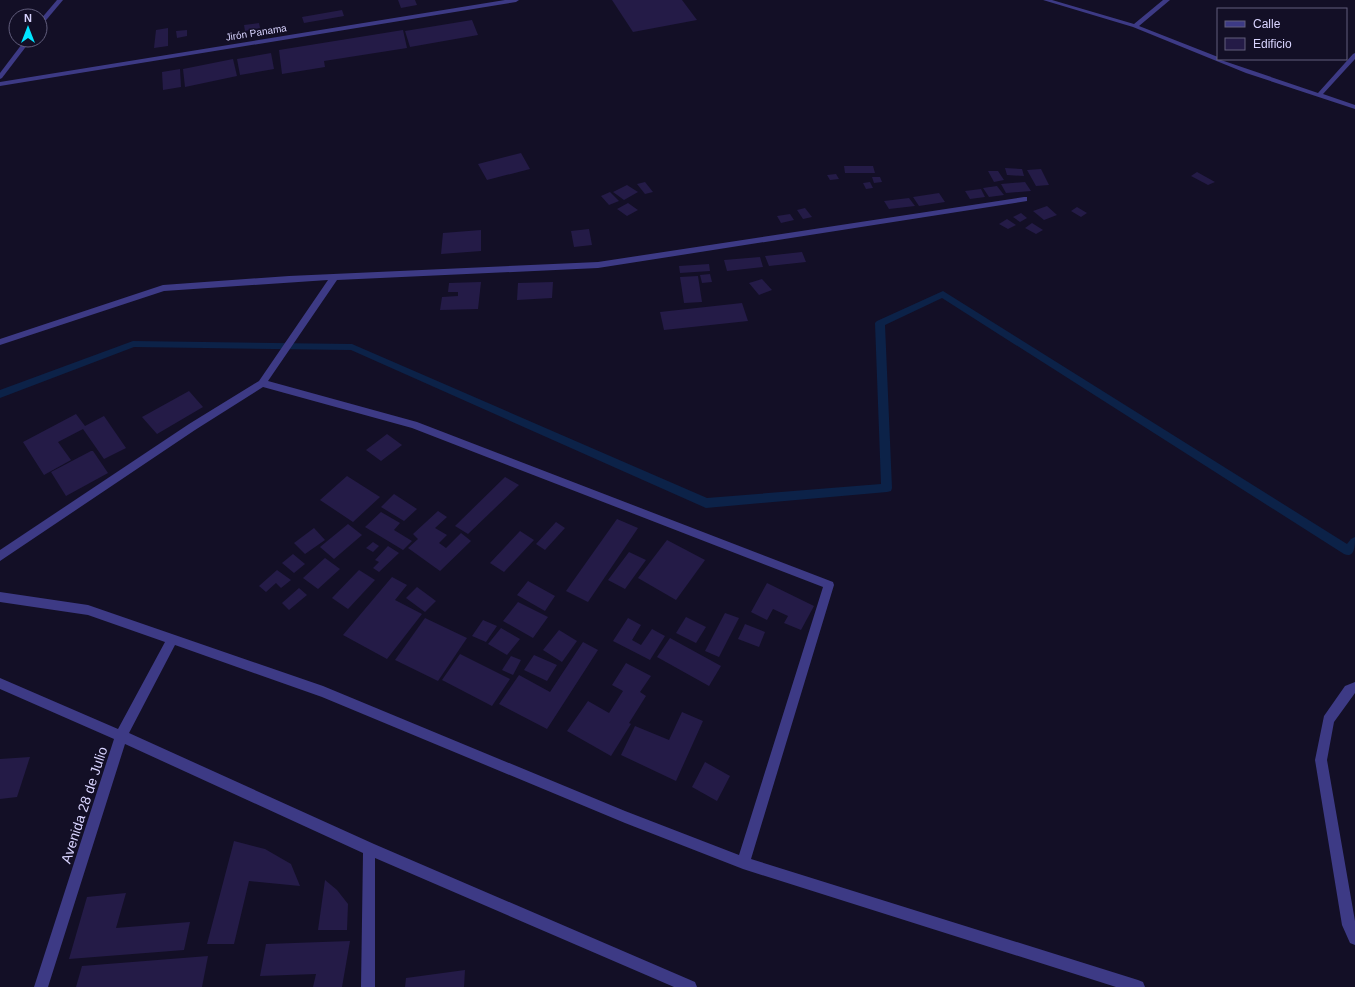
<svg xmlns="http://www.w3.org/2000/svg" width="1355" height="987" font-family="Arial,sans-serif">
<style>
.lines{fill:none;stroke-linecap:round;stroke-linejoin:round}
.stream{fill:#0c2248;fill-rule:evenodd}
.building{fill:#241b47}
.minor{fill:#3d3a85;fill-rule:evenodd}
.labels{text-anchor:middle;stroke-width:3;stroke-linejoin:round;paint-order:stroke}
.far-street-label{font-size:10px;fill:#d9d4ff;stroke:#130f26}
.near-street-label{font-size:14px;fill:#d9d4ff;stroke:#130f26}
</style>
<rect width="100%" height="100%" fill="#130f26"/>
<g class="lines">
<!-- stream -->
<path class="stream" d="M943,291L1347,544L1351,539L1355,537C1355,545 1355,559 1344,554L942,298L885,325L892,488L891,491L887,492L706,508L351,350L134,347L0,398V390L133,341L352,344L707,498L881,484L875,323L877,321Z"/>
</g>
<!-- building -->
<g class="building">
<polygon points="398,0 415,0 417,5 401,8"/>
<polygon points="612,0 682,0 697,20 633,32"/>
<polygon points="342,10 344,16 304,23 302,17"/>
<polygon points="472,20 478,35 410,47 405,31"/>
<polygon points="259,23 260,28 245,31 244,25"/>
<polygon points="168,28 168,46 154,48 156,30"/>
<polygon points="187,30 187,36 177,38 176,31"/>
<polygon points="403,30 407,48 324,61 325,67 282,74 279,50"/>
<polygon points="271,53 274,69 240,75 237,59"/>
<polygon points="233,59 237,76 185,87 183,69"/>
<polygon points="180,69 181,87 163,90 162,72"/>
<polygon points="521,153 530,169 487,180 478,164"/>
<polygon points="844,166 873,166 875,173 845,173"/>
<polygon points="1005,168 1022,169 1024,176 1007,175"/>
<polygon points="1041,169 1049,185 1036,186 1027,170"/>
<polygon points="988,171 998,171 1004,180 994,182"/>
<polygon points="1197,172 1215,182 1208,185 1191,176"/>
<polygon points="836,174 839,179 830,180 827,175"/>
<polygon points="872,177 880,177 882,182 874,183"/>
<polygon points="645,182 653,192 645,194 637,184"/>
<polygon points="870,182 873,188 866,189 863,183"/>
<polygon points="1025,182 1031,191 1006,193 1001,184"/>
<polygon points="627,185 638,192 624,200 613,192"/>
<polygon points="997,186 1004,195 989,197 983,188"/>
<polygon points="981,189 985,197 970,199 965,191"/>
<polygon points="610,192 619,201 609,205 601,196"/>
<polygon points="939,193 945,202 919,206 913,197"/>
<polygon points="909,198 915,206 889,209 884,201"/>
<polygon points="628,203 638,210 627,216 617,209"/>
<polygon points="1047,206 1057,215 1044,220 1033,211"/>
<polygon points="1077,207 1087,213 1081,217 1071,211"/>
<polygon points="805,208 812,217 803,219 797,210"/>
<polygon points="1021,213 1027,218 1020,222 1013,217"/>
<polygon points="790,214 794,220 781,223 777,216"/>
<polygon points="1007,219 1016,225 1008,229 999,224"/>
<polygon points="1032,223 1043,230 1036,234 1025,228"/>
<polygon points="589,229 592,245 574,247 571,231"/>
<polygon points="481,230 481,251 441,254 443,233"/>
<polygon points="802,252 806,262 769,266 765,256"/>
<polygon points="760,257 763,267 727,271 724,260"/>
<polygon points="709,264 710,271 680,273 679,266"/>
<polygon points="710,274 712,282 702,283 700,275"/>
<polygon points="698,276 702,302 684,303 680,277"/>
<polygon points="762,279 772,290 759,295 749,283"/>
<polygon points="481,282 478,309 440,310 442,297 458,296 458,292 448,292 449,283"/>
<polygon points="553,282 552,298 517,300 518,283"/>
<polygon points="742,303 748,321 664,330 660,312"/>
<polygon points="189,391 203,407 157,434 142,417"/>
<polygon points="76,414 85,426 104,416 126,448 104,459 83,429 58,442 71,460 44,475 23,442"/>
<polygon points="387,434 402,445 381,461 366,450"/>
<polygon points="91,451 93,451 108,473 66,496 51,472"/>
<polygon points="347,476 380,497 353,522 320,500"/>
<polygon points="505,477 519,485 468,534 455,526"/>
<polygon points="394,494 417,509 404,521 381,507"/>
<polygon points="438,511 447,517 435,528 447,535 439,543 446,548 461,533 471,541 440,571 408,548 418,539 413,534"/>
<polygon points="381,512 400,523 394,530 412,541 403,550 365,527"/>
<polygon points="617,519 638,528 588,602 566,591"/>
<polygon points="556,522 565,528 545,550 536,544"/>
<polygon points="348,524 362,535 334,559 320,547"/>
<polygon points="314,528 325,540 305,554 294,543"/>
<polygon points="520,531 534,540 504,572 490,563"/>
<polygon points="667,540 705,560 676,600 638,578"/>
<polygon points="373,542 379,546 373,552 366,548"/>
<polygon points="388,546 399,553 379,572 373,568 379,562 375,560"/>
<polygon points="629,552 646,560 625,589 608,580"/>
<polygon points="293,554 305,564 294,573 282,563"/>
<polygon points="325,558 340,569 318,589 303,578"/>
<polygon points="277,570 291,580 281,588 276,583 266,592 259,586"/>
<polygon points="359,570 375,580 348,609 332,598"/>
<polygon points="392,577 407,585 395,600 422,614 387,659 343,635"/>
<polygon points="528,581 555,596 545,611 517,595"/>
<polygon points="767,583 814,606 801,630 784,623 788,616 773,609 767,620 751,612"/>
<polygon points="417,587 436,601 425,612 406,598"/>
<polygon points="299,588 307,595 289,610 282,603"/>
<polygon points="518,602 548,617 533,638 503,621"/>
<polygon points="725,613 739,618 719,657 705,651"/>
<polygon points="686,617 706,627 696,643 676,633"/>
<polygon points="425,618 467,638 438,681 395,660"/>
<polygon points="628,618 641,625 632,640 641,645 652,629 665,636 650,660 613,641"/>
<polygon points="483,620 497,626 486,642 472,636"/>
<polygon points="745,624 765,632 759,647 738,639"/>
<polygon points="501,628 520,639 507,655 488,644"/>
<polygon points="559,630 577,641 562,662 543,650"/>
<polygon points="670,638 721,666 709,686 657,657"/>
<polygon points="583,642 598,650 547,729 499,704 519,675 550,692"/>
<polygon points="460,654 510,679 492,706 442,680"/>
<polygon points="534,655 557,665 547,681 524,670"/>
<polygon points="511,656 521,660 513,675 502,670"/>
<polygon points="626,663 651,676 640,692 646,696 629,723 631,724 611,756 567,731 588,701 609,713 623,691 612,685"/>
<polygon points="682,712 703,721 676,781 621,755 635,726 669,740"/>
<polygon points="30,757 17,797 0,799 0,759"/>
<polygon points="705,762 730,776 717,801 692,787"/>
<polygon points="234,841 265,849 291,864 300,886 249,881 234,944 207,944"/>
<polygon points="325,880 337,890 348,904 347,930 318,930"/>
<polygon points="126,893 116,928 190,922 184,950 69,959 87,897"/>
<polygon points="350,941 342,987 313,987 316,974 260,976 266,944"/>
<polygon points="208,956 202,987 76,987 82,966"/>
<polygon points="465,970 464,987 405,987 406,978"/>
</g>
<g class="lines">
<!-- minor -->
<g class="minor">
<polygon points="57,0 63,0 42,25 40,26 40,20"/>
<polygon points="505,0 519,0 516,2 0,86 0,82"/>
<polygon points="1043,0 1052,0 1134,24 1163,0 1170,0 1139,26 1218,57 1218,59 1318,93 1353,54 1355,53 1355,59 1323,94 1355,105 1355,109 1246,73 1133,27"/>
<polygon points="25,40 31,40 2,78 0,79 0,73"/>
<polygon points="1024,197 1027,197 1027,201 598,268 337,280 268,381 417,422 833,582 834,585 751,859 1138,980 1143,982 1145,987 1116,987 743,869 625,823 322,697 175,645 129,733 374,844 695,982 697,987 674,987 375,858 375,987 361,987 363,853 125,744 48,987 34,987 114,739 0,689 0,678 118,729 165,642 88,615 0,602 0,592 88,605 323,686 625,811 739,855 823,587 412,428 263,387 195,430 0,561 0,550 189,424 259,381 328,280 164,291 0,345 0,339 163,285 289,276 598,262"/>
<polygon points="1355,682 1355,693 1334,722 1327,760 1355,921 1355,945 1350,943 1342,925 1315,760 1324,716 1345,686"/>
</g>
</g>
<g class="labels">
<!-- far-street labels -->
<g class="far-street-label">
<text transform="translate(256 32) rotate(-9)" y="4">Jirón Panama</text>
</g>
<!-- near-street labels -->
<g class="near-street-label">
<text transform="translate(84 805) rotate(-72)" y="5">Avenida 28 de Julio</text>
</g>
</g>
<!-- legend -->
<rect x="1217" y="8" width="130" height="52" fill="#130f26" stroke="#625e7d"/>
<rect x="1225" y="21" width="20" height="6" fill="#3d3a85" stroke="#625e7d"/>
<text x="1253" y="28" font-size="12" fill="#d9d4ff">Calle</text>
<rect x="1225" y="38" width="20" height="12" fill="#241b47" stroke="#625e7d"/>
<text x="1253" y="48" font-size="12" fill="#d9d4ff">Edificio</text>
<!-- north arrow -->
<g transform="translate(28 28)"><circle r="19" fill="#130f26" stroke="#625e7d"/>
<path d="M0-3L7 15L0 10L-7 15Z" fill="#00e5ff"/>
<text y="-6" font-size="11" font-weight="bold" text-anchor="middle" fill="#d9d4ff">N</text>
</g>
</svg>
